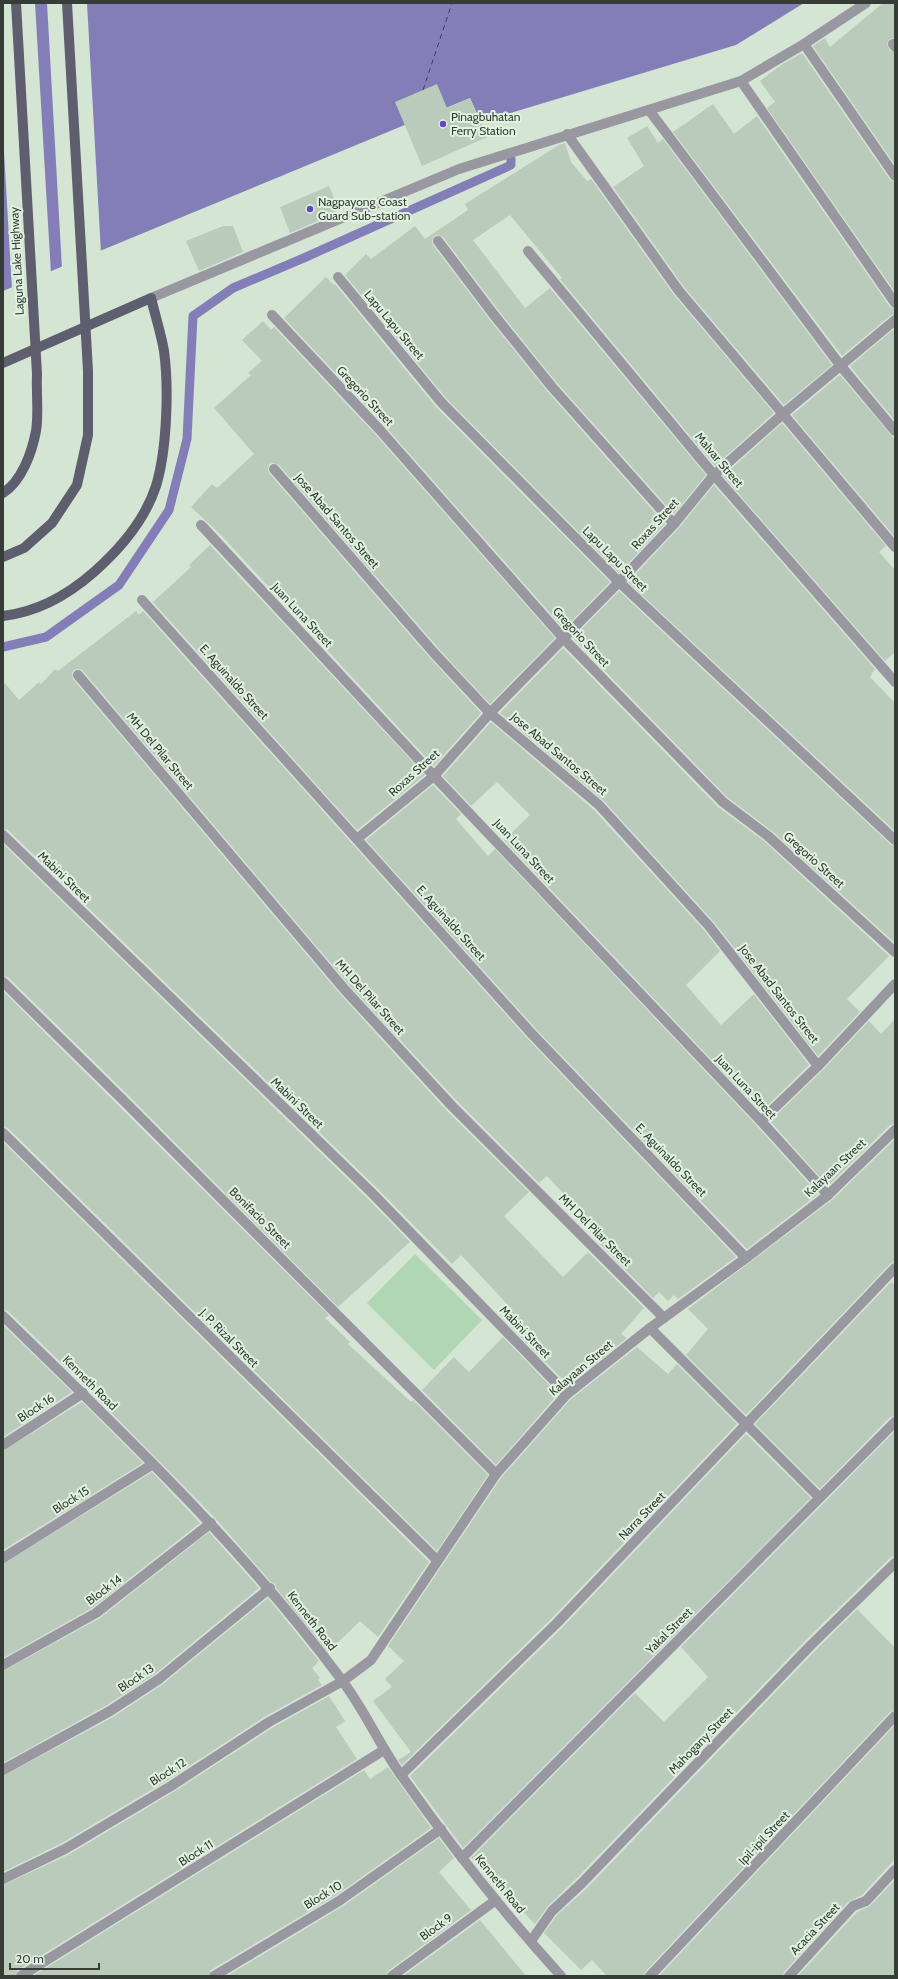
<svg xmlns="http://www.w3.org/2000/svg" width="898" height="1979" font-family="Cabin,sans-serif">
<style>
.green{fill:#b1d6b3}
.water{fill:#837eb7}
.pier{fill:#d4e5d4}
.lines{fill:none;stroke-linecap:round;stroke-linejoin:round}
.stream{stroke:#837eb7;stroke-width:9}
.ferry{stroke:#42357b;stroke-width:1;stroke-dasharray:5 4;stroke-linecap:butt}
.building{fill:#bacbbb}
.minor{stroke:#9998a1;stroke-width:10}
.tertiary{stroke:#9998a1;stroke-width:10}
.primary{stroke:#5f5e6e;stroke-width:10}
.poi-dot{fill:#6247c0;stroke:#e1f2e1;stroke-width:1.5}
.labels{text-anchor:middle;stroke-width:4;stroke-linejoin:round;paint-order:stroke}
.poi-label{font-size:12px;fill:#363d36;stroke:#e1f2e1;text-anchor:start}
.street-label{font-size:12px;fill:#363d36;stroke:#e1f2e1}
</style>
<rect width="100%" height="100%" fill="#d4e5d4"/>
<!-- green -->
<polygon class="green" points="415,1254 482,1320 434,1370 367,1303"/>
<!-- water -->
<polygon class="water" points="3,3 804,3 736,45 481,122 470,98 3,291"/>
<!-- pier -->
<g class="pier">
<polygon points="3,3 35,3 51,274 12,290 3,134"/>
<polygon points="47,3 87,3 101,253 62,269"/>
</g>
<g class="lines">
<!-- stream -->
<polyline class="stream" points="3,647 46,637 119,585 169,510 187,439 193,316 233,288 306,257 511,165 511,159"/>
<!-- ferry -->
<polyline class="ferry" points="423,90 452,3"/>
</g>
<!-- building -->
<g class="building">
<polygon points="883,3 895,3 895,38 889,39 887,44 890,51 895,53 895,165 813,46 825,38 830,47"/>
<polygon points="802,53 890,180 895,182 895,292 767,108 775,102 760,81 781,65"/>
<polygon points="437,84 447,108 470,98 487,137 422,166 395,102"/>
<polygon points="713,104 734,134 757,116 890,307 895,309 895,314 891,315 842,356 673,132"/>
<polygon points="647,126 658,143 663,139 832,365 784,405 684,287 613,187 644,166 627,138"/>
<polygon points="565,143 571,162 587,181 591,179 674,295 774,413 715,466 560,279 562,278 510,215 473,240 525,308 550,288 706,475 674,514 557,383 499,311 443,237 438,235 434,236 432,241 433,245 489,319 547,391 665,524 619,573 446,398 345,275 366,254 371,259 415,226 425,239 468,210 465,204 559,145"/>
<polygon points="329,186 336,203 336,213 290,233 280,207"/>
<polygon points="223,226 233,226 243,252 199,271 186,241"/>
<polygon points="326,277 334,285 335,284 436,407 610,582 564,629 384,425 284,318"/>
<polygon points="263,321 271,330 274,327 374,433 555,638 490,704 439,649 279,465 273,463 269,464 268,470 269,473 429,657 481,713 434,766 221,535 191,507 212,484 217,488 254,454 214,408 251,375 248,373 262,361 242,340"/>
<polygon points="895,328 895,421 850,366"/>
<polygon points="840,375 895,440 895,537 792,415"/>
<polygon points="782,423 886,546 879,552 895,570 895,652 885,661 723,476"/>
<polygon points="714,485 875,669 871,674 872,675 870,677 895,703 895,831 628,582 679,528"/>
<polygon points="210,545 425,775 357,830 153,602 191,567 189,565"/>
<polygon points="619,591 891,845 895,846 895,943 772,831 727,797 573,638"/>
<polygon points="136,611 139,615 143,611 526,1037 736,1257 678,1299 674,1295 668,1301 659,1292 653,1298 598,1242 601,1239 590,1227 593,1225 547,1176 539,1183 456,1100 351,987 83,671 80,669 74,670 72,673 73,679 341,995 446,1110 529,1192 504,1216 563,1277 588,1252 644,1308 621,1334 627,1338 568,1385 511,1327 517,1321 507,1311 511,1308 461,1255 452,1264 377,1188 8,830 3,829 3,681 19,700 39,682 41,684 55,669 58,671"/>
<polygon points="563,648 718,807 764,841 889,956 847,999 860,1012 818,1056 714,922 604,801 500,713"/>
<polygon points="491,722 594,810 704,930 720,951 686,985 721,1025 754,994 809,1065 761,1112 504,840 530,815 497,782 471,806 443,776"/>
<polygon points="433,785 461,814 456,819 488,856 495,849 756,1125 818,1194 747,1249 536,1029 366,840"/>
<polygon points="3,844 367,1198 410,1242 338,1307 128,1095 8,977 3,976"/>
<polygon points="3,991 329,1315 325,1318 350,1342 348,1344 411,1402 413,1400 488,1475 437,1551 8,1128 3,1127"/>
<polygon points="895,1019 895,1124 890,1125 828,1186 770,1121 823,1070 869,1021 881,1034"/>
<polygon points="895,1139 895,1261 890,1264 746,1415 686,1355 708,1329 688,1309 832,1200"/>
<polygon points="3,1142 429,1562 378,1637 360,1621 328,1652 276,1588 275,1584 271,1582 216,1519 88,1389 8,1311 3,1310"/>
<polygon points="891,1282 895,1285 895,1416 890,1417 820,1489 755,1424"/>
<polygon points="3,1325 72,1392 3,1437"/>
<polygon points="503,1337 558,1394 496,1465 422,1390 454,1357 469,1372"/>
<polygon points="637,1347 668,1374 677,1364 737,1424 552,1618 402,1765 398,1760 411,1752 373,1701 392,1687 385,1679 404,1661 388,1646 501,1478 571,1399"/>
<polygon points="82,1402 143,1463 3,1550 3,1451"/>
<polygon points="895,1431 895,1556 890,1558 806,1640 577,1878 548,1906 535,1924 471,1858 635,1693 664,1722 708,1677 681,1647"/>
<polygon points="746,1434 811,1498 463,1848 410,1776 562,1628"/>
<polygon points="152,1472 200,1523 92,1608 3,1658 3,1564"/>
<polygon points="209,1532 259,1588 155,1674 107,1705 3,1763 3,1671 100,1618"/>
<polygon points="268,1598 319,1661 312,1668 320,1678 318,1680 322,1685 266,1716 168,1780 62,1843 3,1872 3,1776 113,1717 163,1684"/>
<polygon points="857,1609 895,1648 895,1710 890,1712 645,1972 644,1976 607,1976 592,1960 581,1970 544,1933 557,1915 587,1888 816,1650"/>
<polygon points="329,1696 345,1721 336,1727 357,1759 18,1970 15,1976 3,1976 3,1885 68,1855 175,1791 272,1728"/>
<polygon points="895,1725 895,1859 862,1895 848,1902 784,1972 783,1976 659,1976"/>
<polygon points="388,1767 431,1828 335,1896 211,1970 208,1976 33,1976 364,1770 370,1779"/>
<polygon points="439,1838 454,1858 439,1872 471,1910 388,1971 386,1976 227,1976 343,1906"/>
<polygon points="894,1881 895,1976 798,1976 857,1912 870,1906"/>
<polygon points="480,1920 526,1976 403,1976"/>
</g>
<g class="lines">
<!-- minor -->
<g class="minor">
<polyline points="804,44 895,176"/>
<polyline points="893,44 895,47"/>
<polyline points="741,81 895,303"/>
<polyline points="649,110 840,365 895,431"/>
<polyline points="567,134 679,291 895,547"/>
<polyline points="438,241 494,315 552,387 674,524"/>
<polyline points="528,251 714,475 895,682"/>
<polyline points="338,277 441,402 619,582 895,840"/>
<polyline points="151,298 459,169 741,81 804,44 866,3"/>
<polyline points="272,315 379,429 564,639 723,802 768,836 895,952"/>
<polyline points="274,469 434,653 490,713 599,805 709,926 818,1066"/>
<polyline points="201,525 434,776 761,1121 828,1195"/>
<polyline points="142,600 531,1033 746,1258"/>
<polyline points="78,675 346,991 451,1105 664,1318"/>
<polyline points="3,835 372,1193 567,1394"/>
<polyline points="358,838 434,776 490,713 619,582 674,524 714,475 784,413 895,320"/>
<polyline points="3,982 123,1100 496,1474"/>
<polyline points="761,1121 818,1066 895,984"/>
<polyline points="3,1133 437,1560"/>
<polyline points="650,1328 819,1497"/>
<polyline points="3,1445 83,1393"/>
<polyline points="3,1558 153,1464"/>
<polyline points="3,1665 96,1613 211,1523"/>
<polyline points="3,1770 110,1711 159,1679 270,1588"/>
<polyline points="401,1775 557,1623 895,1268"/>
<polyline points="462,1858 895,1422"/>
<polyline points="3,1879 65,1849 171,1786 269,1722 343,1681 371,1660 496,1474 567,1394 650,1328 746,1258 828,1195 895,1130"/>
<polyline points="531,1941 552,1911 582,1883 811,1645 895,1563"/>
<polyline points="21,1976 384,1750"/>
<polyline points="214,1976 339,1901 441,1829"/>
<polyline points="392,1976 496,1900"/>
<polyline points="650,1976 895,1716"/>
<polyline points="789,1976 853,1906 866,1901 895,1870"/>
</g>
<!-- tertiary -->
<path class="tertiary" d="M3,1316C121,1431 242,1546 341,1679C364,1709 379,1744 401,1775C450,1845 504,1913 561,1976"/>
<!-- primary -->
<g class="primary">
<path d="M3,363L151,298C155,315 161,333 164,351C169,388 167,450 156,486C145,520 120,549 94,572C69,594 37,612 3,616"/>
<path d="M3,493C22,481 32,452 36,431C39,413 36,393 37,374L16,3"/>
<polyline points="3,557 24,548 52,523 77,485 88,435 88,371 67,3"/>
</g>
</g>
<!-- markers -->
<g class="poi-dot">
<circle cx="443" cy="124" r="4"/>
<circle cx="310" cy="209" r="4"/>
</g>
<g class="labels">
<!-- poi labels -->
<g class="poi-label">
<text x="451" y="121">Pinagbuhatan<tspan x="451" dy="14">Ferry Station</tspan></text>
<text x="318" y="206">Nagpayong Coast<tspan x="318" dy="14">Guard Sub-station</tspan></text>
</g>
<!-- street labels -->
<g class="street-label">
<text transform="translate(17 261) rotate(-93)" y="4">Laguna Lake Highway</text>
<text transform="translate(394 325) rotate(50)" y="4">Lapu Lapu Street</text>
<text transform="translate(365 396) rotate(47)" y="4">Gregorio Street</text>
<text transform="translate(719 460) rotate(50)" y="4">Malvar Street</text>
<text transform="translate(337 521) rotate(49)" y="4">Jose Abad Santos Street</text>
<text transform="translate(655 524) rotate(-48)" y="4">Roxas Street</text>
<text transform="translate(615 559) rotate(45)" y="4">Lapu Lapu Street</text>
<text transform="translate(302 615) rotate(47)" y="4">Juan Luna Street</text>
<text transform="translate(581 637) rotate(47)" y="4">Gregorio Street</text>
<text transform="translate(234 682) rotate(48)" y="4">E. Aguinaldo Street</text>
<text transform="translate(160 751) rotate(50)" y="4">MH Del Pilar Street</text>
<text transform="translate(559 754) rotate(40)" y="4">Jose Abad Santos Street</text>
<text transform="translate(414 773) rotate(-42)" y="4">Roxas Street</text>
<text transform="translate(524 851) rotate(47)" y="4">Juan Luna Street</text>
<text transform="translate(814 860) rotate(42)" y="4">Gregorio Street</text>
<text transform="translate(64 877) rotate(44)" y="4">Mabini Street</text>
<text transform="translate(451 923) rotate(48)" y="4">E. Aguinaldo Street</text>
<text transform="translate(779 994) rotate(52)" y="4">Jose Abad Santos Street</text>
<text transform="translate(370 997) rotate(48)" y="4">MH Del Pilar Street</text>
<text transform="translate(746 1087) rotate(47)" y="4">Juan Luna Street</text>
<text transform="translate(297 1103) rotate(44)" y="4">Mabini Street</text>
<text transform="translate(671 1160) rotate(46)" y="4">E. Aguinaldo Street</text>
<text transform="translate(835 1168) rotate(-43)" y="4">Kalayaan Street</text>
<text transform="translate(260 1218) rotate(45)" y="4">Bonifacio Street</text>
<text transform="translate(595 1230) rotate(45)" y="4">MH Del Pilar Street</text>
<text transform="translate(525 1332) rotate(46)" y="4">Mabini Street</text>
<text transform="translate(229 1338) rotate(45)" y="4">J. P. Rizal Street</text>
<text transform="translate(581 1368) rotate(-40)" y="4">Kalayaan Street</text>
<text transform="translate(90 1383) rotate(45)" y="4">Kenneth Road</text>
<text transform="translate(36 1408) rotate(-33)" y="4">Block 16</text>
<text transform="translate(71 1500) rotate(-32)" y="4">Block 15</text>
<text transform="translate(642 1516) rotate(-46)" y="4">Narra Street</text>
<text transform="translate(104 1590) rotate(-37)" y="4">Block 14</text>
<text transform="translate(312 1621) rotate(52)" y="4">Kenneth Road</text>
<text transform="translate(669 1631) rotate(-45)" y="4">Yakal Street</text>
<text transform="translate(136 1678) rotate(-34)" y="4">Block 13</text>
<text transform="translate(701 1741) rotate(-46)" y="4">Mahogany Street</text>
<text transform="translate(168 1772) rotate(-32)" y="4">Block 12</text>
<text transform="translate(764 1838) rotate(-47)" y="4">Ipil-ipil Street</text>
<text transform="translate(196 1853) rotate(-32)" y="4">Block 11</text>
<text transform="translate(500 1884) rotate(51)" y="4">Kenneth Road</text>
<text transform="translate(323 1895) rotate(-32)" y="4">Block 10</text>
<text transform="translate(436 1927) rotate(-36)" y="4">Block 9</text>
<text transform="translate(815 1929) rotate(-47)" y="4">Acacia Street</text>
</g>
</g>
<!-- border -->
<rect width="898" height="1979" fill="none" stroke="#363d36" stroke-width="8"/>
<!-- scale -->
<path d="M10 1963v6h89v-6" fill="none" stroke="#363d36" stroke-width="2"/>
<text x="16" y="1963" font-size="12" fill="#363d36" stroke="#e1f2e1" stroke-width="3" paint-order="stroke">20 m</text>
</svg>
